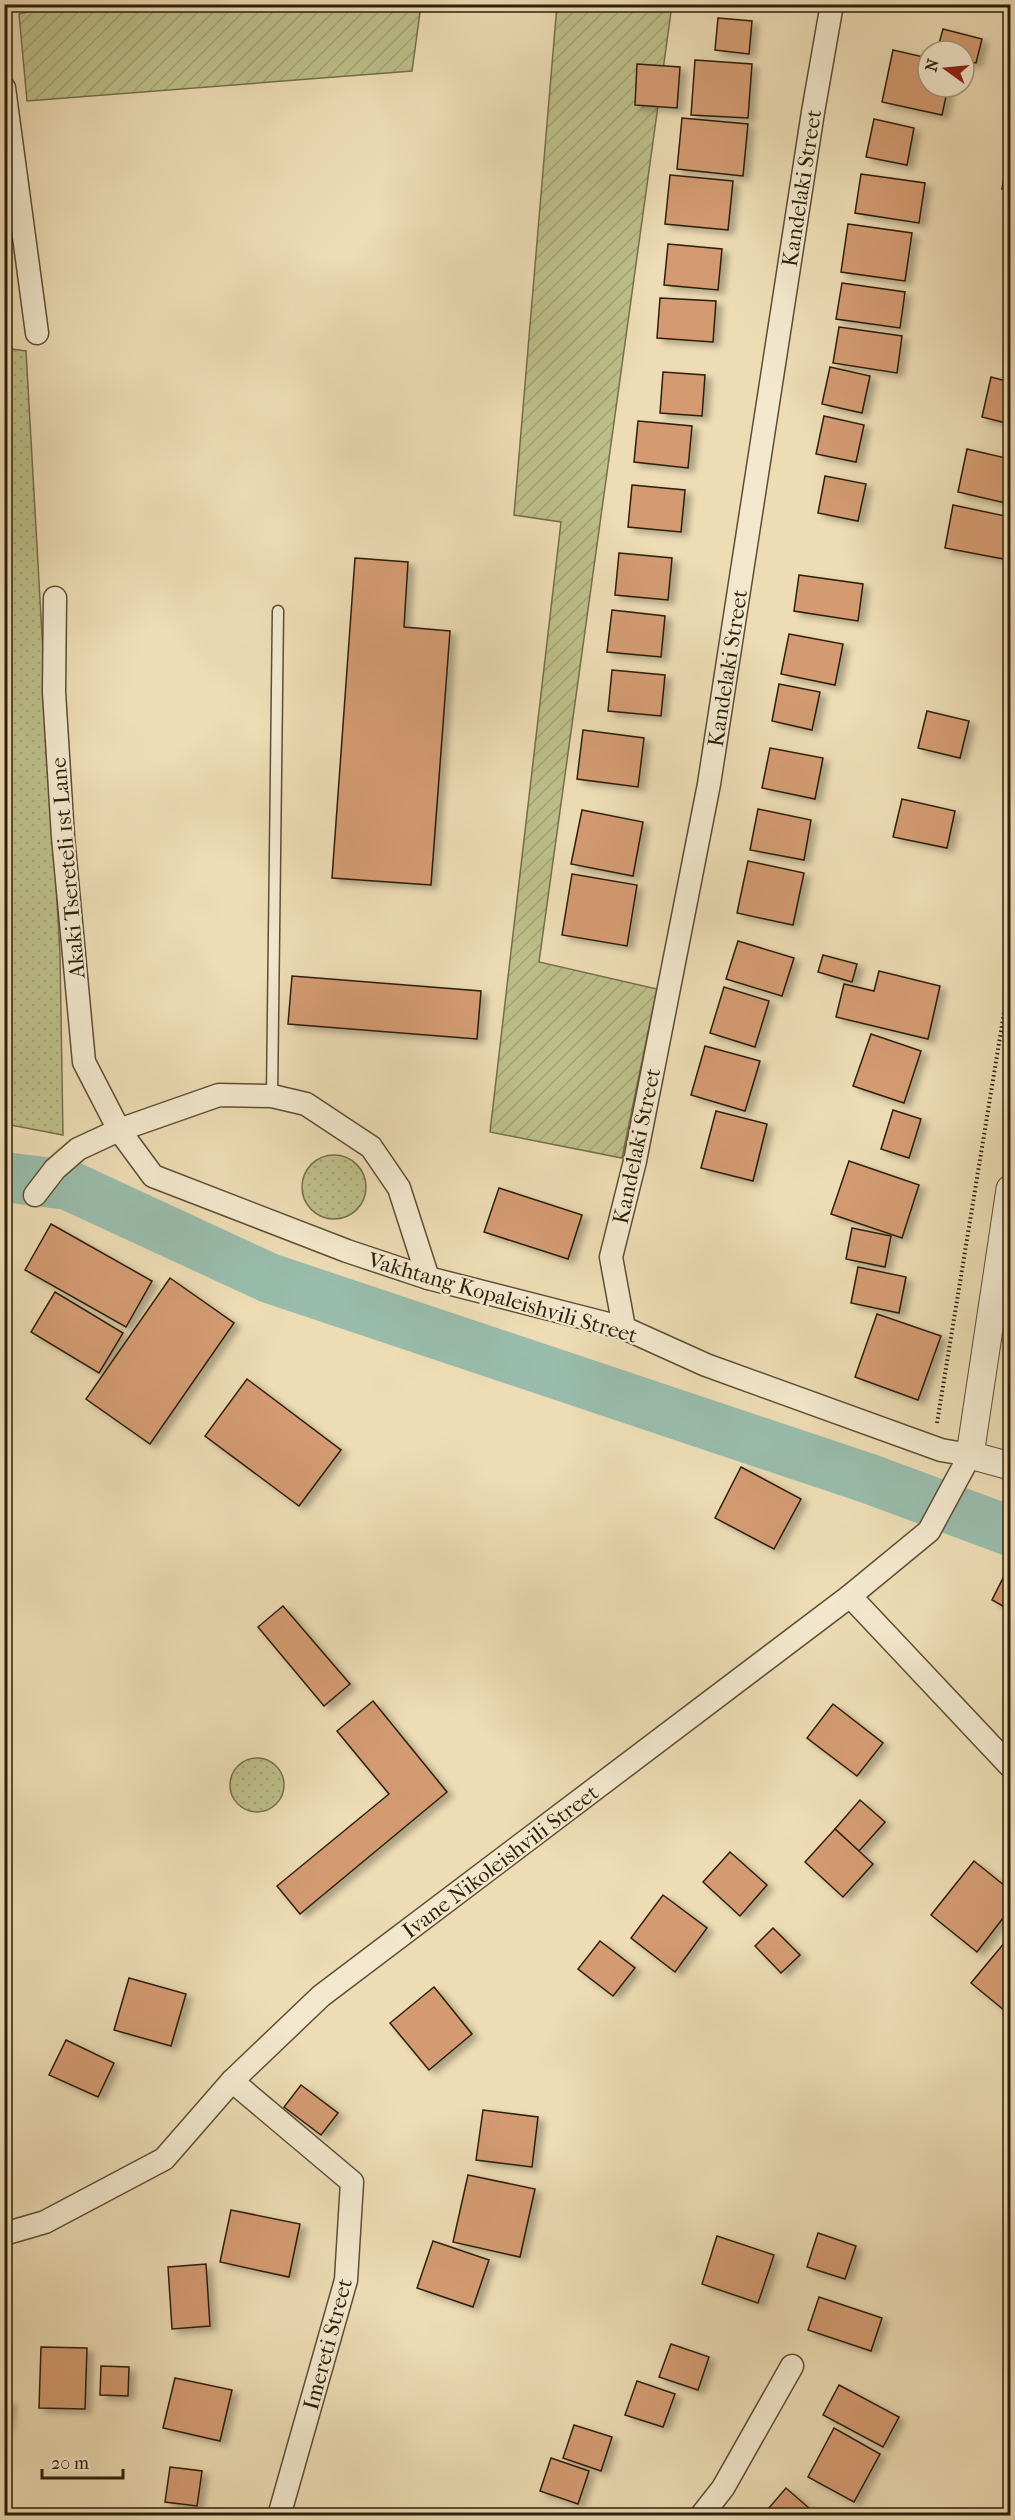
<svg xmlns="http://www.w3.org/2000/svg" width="1015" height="2520" font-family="'IM FELL French Canon',serif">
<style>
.grass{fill:url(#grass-dots);stroke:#756f4a;stroke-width:1.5}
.garden{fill:url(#garden-furrows);stroke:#756f4a;stroke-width:1.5}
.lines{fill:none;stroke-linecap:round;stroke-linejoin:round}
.river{stroke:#99bcac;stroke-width:50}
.building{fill:#d49b72;stroke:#2d1f0a;stroke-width:1.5;filter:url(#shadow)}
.service-casing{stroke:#5d4e34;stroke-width:13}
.minor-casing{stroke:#5d4e34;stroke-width:25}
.tertiary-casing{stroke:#5d4e34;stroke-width:29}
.path{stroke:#2d1f0a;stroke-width:4;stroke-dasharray:1.5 3;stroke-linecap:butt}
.service{stroke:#f3e8ce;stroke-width:10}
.minor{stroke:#f3e8ce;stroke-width:22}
.tertiary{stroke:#f3e8ce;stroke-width:27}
.labels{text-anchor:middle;stroke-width:4.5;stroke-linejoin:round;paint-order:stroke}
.street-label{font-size:22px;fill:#2d1f0a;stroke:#f3e8ce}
</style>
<defs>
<pattern id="grass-dots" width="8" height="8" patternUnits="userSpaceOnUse" patternTransform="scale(1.5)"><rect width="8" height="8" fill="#bdbf8a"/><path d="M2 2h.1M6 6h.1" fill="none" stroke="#a3a476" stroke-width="1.8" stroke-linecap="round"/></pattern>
<pattern id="garden-furrows" width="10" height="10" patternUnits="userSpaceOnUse" patternTransform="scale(1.5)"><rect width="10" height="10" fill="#bdbf8a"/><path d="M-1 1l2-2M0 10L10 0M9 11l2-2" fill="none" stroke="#a3a476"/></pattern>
<filter id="shadow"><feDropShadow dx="6" dy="4" stdDeviation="3" flood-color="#0004"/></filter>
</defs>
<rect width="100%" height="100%" fill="#eddcb4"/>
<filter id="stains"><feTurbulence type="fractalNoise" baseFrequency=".00333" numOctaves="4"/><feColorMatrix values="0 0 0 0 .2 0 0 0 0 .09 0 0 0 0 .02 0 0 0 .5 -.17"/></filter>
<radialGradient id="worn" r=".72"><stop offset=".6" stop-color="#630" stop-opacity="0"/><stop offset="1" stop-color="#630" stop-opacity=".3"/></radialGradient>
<!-- grass -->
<g class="grass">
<polygon points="4,348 26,351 60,954 63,1135 5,1124"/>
<circle cx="334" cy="1187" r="32"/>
<circle cx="257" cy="1785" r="27"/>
</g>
<!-- garden -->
<g class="garden">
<polygon points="59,4 421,4 421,5 412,71 27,101 19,14"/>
<polygon points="557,5 672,5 539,962 657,989 622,1158 490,1132 561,522 514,515"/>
</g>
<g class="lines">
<!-- river -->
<polyline class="river" points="4,1177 68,1185 269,1278 870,1479 1010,1531"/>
</g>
<!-- building -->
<g class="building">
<polygon points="718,18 752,21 749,54 715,50"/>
<polygon points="943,29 982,39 976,63 964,61 964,51 937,51"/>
<polygon points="893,50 928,58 928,87 948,87 942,115 882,102"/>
<polygon points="695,60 752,64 748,118 691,115"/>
<polygon points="637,64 680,67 677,108 635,105"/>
<polygon points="682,118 748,124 743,176 677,169"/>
<polygon points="874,119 914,128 907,165 866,157"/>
<polygon points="1010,143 1010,190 1002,189"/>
<polygon points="861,174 925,183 919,223 855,213"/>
<polygon points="670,175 733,181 728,230 665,224"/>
<polygon points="848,224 912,233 905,281 841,272"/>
<polygon points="668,244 722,249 718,290 664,285"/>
<polygon points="842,283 905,292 900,328 836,319"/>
<polygon points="660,298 716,301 713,342 657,338"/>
<polygon points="839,327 902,336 897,373 833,363"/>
<polygon points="830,367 870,376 862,413 822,404"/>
<polygon points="663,372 705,375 702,416 660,413"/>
<polygon points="991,377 1010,382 1010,424 982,417"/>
<polygon points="824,416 864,425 856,462 816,454"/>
<polygon points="638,421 692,426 688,468 634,462"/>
<polygon points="967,449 1010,459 1010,504 958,492"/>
<polygon points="825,476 866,484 858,521 818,513"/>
<polygon points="632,485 685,490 681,532 628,527"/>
<polygon points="953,505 1010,517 1009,560 945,548"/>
<polygon points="619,553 672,558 668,600 615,595"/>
<polygon points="355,558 408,562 404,627 450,631 431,885 332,878"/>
<polygon points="799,575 863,584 858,621 794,611"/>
<polygon points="612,610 665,616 661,657 607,652"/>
<polygon points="789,634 843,644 835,685 781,674"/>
<polygon points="612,670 665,675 661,716 608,711"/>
<polygon points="779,684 820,692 812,730 772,721"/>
<polygon points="927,711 969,721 960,758 918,748"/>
<polygon points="583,730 644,738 638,787 577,779"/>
<polygon points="770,748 823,758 815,799 762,788"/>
<polygon points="902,799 955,811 947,848 893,837"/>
<polygon points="758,809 811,820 804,860 750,850"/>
<polygon points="582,810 643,822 633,876 571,864"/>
<polygon points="748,861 804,873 793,925 737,913"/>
<polygon points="572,874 637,885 627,946 562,935"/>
<polygon points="738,941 794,958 782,996 726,979"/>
<polygon points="823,955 857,964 852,982 818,972"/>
<polygon points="879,971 940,986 928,1039 836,1017 844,984 874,991"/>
<polygon points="292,976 481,991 477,1039 288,1024"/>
<polygon points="724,987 769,1001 755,1047 710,1033"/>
<polygon points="871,1034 921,1051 904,1103 853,1086"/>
<polygon points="705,1046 760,1061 745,1111 691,1095"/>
<polygon points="893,1110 921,1119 909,1158 881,1149"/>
<polygon points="716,1111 767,1124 753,1181 701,1168"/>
<polygon points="849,1161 919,1185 902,1238 831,1214"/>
<polygon points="499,1188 582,1215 568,1259 484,1232"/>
<polygon points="51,1224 152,1281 126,1327 25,1270"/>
<polygon points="852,1228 891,1236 885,1267 846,1259"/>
<polygon points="858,1267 906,1277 899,1313 851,1303"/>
<polygon points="170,1278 234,1323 150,1444 86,1399"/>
<polygon points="55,1292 123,1333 99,1373 31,1332"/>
<polygon points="877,1314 941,1336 918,1400 855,1377"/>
<polygon points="247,1379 341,1450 299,1506 205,1436"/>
<polygon points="741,1467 801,1499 774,1549 715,1518"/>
<polygon points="1010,1564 1010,1610 992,1600"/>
<polygon points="283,1606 350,1684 324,1706 258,1627"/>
<polygon points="373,1701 447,1792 300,1914 277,1886 389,1794 337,1731"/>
<polygon points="833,1704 883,1743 857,1776 807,1738"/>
<polygon points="860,1800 885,1822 859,1851 835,1829"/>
<polygon points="835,1829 873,1864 843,1897 805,1862"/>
<polygon points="730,1852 767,1885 740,1916 703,1882"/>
<polygon points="974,1861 1010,1890 1010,1909 977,1952 931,1915"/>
<polygon points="663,1895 707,1928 675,1972 631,1938"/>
<polygon points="773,1928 800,1955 781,1973 755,1946"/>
<polygon points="1010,1936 1010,2015 971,1983"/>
<polygon points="600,1941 635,1968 613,1996 578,1969"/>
<polygon points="129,1978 186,1994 171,2046 114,2030"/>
<polygon points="434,1987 472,2034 429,2070 390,2023"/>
<polygon points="66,2040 114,2063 98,2097 49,2075"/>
<polygon points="301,2085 338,2113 321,2135 284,2107"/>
<polygon points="483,2110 538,2117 532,2167 476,2160"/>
<polygon points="468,2175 535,2189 520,2257 453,2242"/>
<polygon points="231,2210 300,2224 289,2277 220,2262"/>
<polygon points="818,2233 856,2246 845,2279 807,2267"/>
<polygon points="717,2236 774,2255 758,2303 702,2284"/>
<polygon points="433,2241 489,2260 473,2307 417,2288"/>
<polygon points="206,2264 210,2326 172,2329 168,2267"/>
<polygon points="819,2297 882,2318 871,2351 808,2330"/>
<polygon points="671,2344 709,2357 698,2390 659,2377"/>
<polygon points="41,2347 87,2348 85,2409 39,2408"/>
<polygon points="101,2366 129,2367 128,2396 100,2395"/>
<polygon points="175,2378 232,2390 220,2441 163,2428"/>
<polygon points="637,2381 675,2394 663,2427 625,2415"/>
<polygon points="839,2385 899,2417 883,2447 823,2415"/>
<polygon points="4,2400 10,2401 6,2429 4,2429"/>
<polygon points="574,2425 612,2437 601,2471 563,2458"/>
<polygon points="834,2428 880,2454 854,2502 808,2477"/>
<polygon points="551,2458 589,2471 578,2504 540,2491"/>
<polygon points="170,2467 202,2471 197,2506 165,2502"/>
<polygon points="786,2488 818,2516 762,2516"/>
</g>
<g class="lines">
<!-- service casing -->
<g class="service-casing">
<polyline id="service" points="272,1096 278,611"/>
</g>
<!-- minor casing -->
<g class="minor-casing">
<g id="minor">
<polyline points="4,88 37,333"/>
<polyline points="35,1195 55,1169 78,1149 119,1130 219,1095 272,1096 306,1104 371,1147 399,1188 428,1278"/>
<polyline points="624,1328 611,1257 635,1161 709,784 813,112 832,4"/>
<polyline points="850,1596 1010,1766"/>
<polyline points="232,2081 352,2182 346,2280 279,2516"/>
<polyline points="4,2234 45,2222 164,2159 232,2081 321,1996 850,1596 929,1531 970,1455 941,1450 706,1365 624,1328 428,1278 347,1251 153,1176 119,1130 84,1062 63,837 54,692 55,598"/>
<polyline points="701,2516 723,2488 792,2366"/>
</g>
</g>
<!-- tertiary casing -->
<g class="tertiary-casing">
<polyline id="tertiary" points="1010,1189 970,1455 1010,1466"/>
</g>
<!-- path -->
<polyline class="path" points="937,1423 1010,976"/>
<!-- service -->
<use href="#service" class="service"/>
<!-- minor -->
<use href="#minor" class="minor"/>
<!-- tertiary -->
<use href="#tertiary" class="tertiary"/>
</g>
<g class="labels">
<!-- street labels -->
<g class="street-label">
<text transform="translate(801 188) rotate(-81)" y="8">Kandelaki Street</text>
<text transform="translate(727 668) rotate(-81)" y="8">Kandelaki Street</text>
<text transform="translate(67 868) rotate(-95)" y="8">Akaki Tsereteli 1st Lane</text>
<text transform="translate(636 1146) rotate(-78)" y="8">Kandelaki Street</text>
<text transform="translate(503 1297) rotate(16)" y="8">Vakhtang Kopaleishvili Street</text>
<text transform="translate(500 1861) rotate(-37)" y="8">Ivane Nikoleishvili Street</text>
<text transform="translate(327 2344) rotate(-75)" y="8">Imereti Street</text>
</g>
</g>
<!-- margin -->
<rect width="1015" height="2520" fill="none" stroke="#eddcb4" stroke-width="24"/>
<rect x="6" y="6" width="1003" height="2508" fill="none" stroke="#2d1f0a" stroke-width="3"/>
<rect x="12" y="12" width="991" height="2496" fill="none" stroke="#2d1f0a" stroke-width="1.5"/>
<!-- north arrow -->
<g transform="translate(946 69) rotate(285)"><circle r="28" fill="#f3e8ce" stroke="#a49880" stroke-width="1.5"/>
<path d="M0-4.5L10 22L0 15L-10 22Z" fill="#8f2418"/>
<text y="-9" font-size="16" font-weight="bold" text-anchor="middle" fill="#2d1f0a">N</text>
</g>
<!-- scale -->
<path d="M42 2469v9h81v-9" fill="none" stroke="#2d1f0a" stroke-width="3"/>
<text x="51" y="2469" font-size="18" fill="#2d1f0a" stroke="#f3e8ce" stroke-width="4.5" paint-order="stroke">20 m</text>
<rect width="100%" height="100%" filter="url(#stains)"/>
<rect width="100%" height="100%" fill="url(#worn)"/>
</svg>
